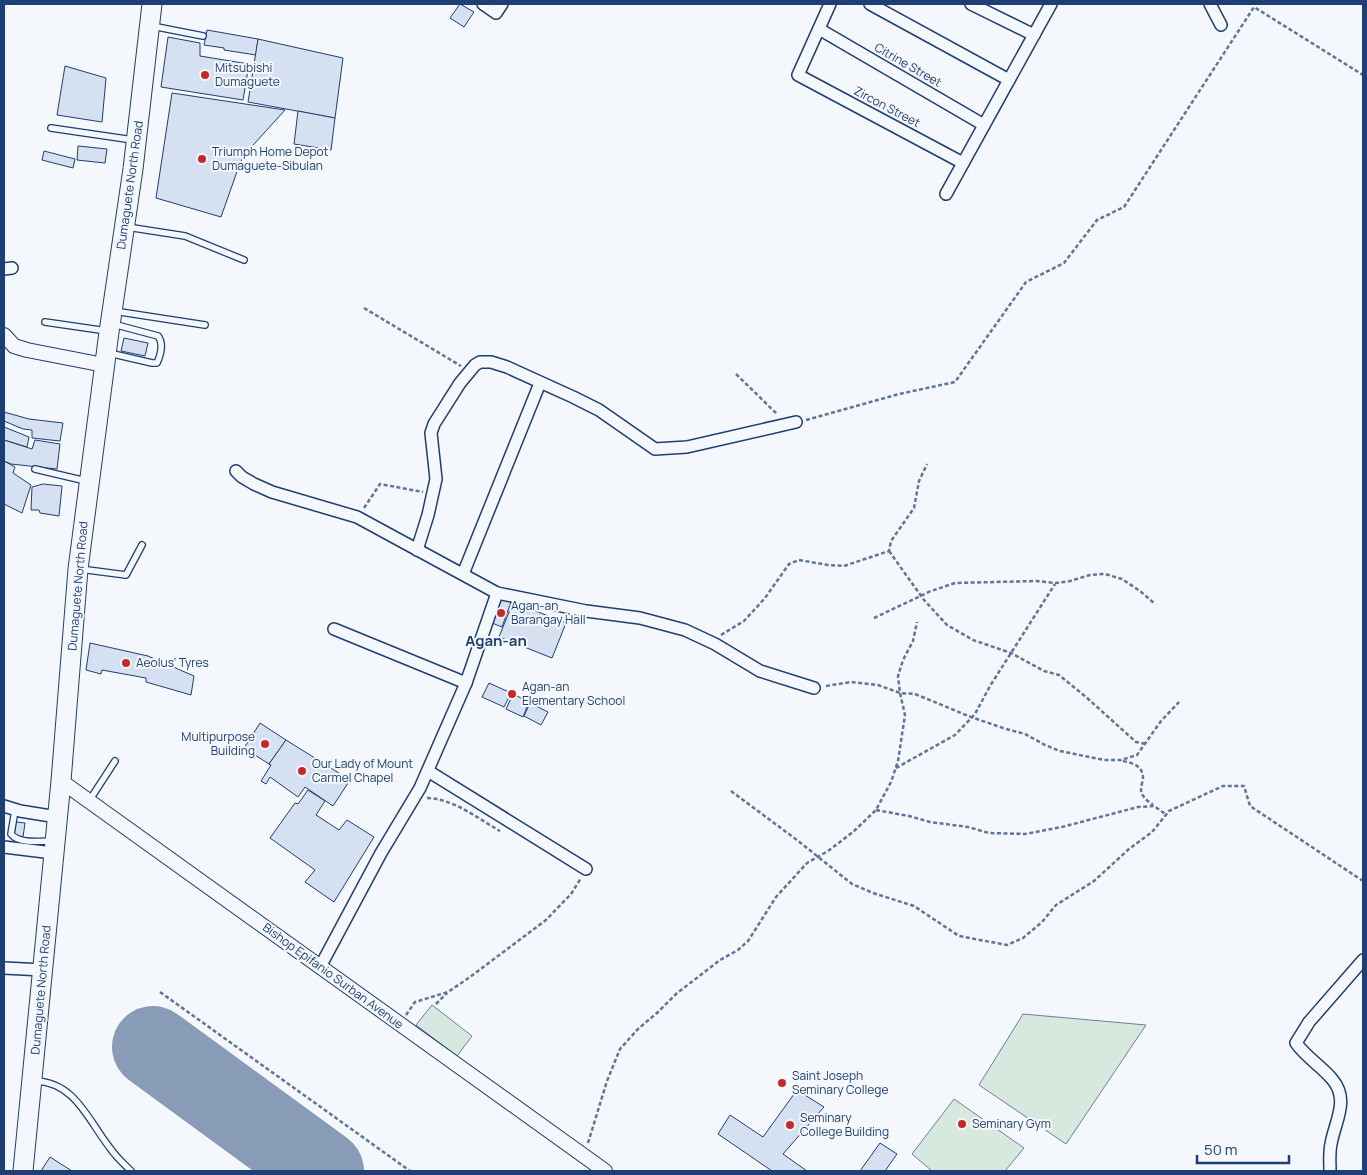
<svg xmlns="http://www.w3.org/2000/svg" width="1367" height="1175" font-family="Manrope,sans-serif">
<style>
.green{fill:#d7e8df;stroke:#687fa3}
.lines{fill:none;stroke-linecap:round;stroke-linejoin:round}
.taxiway{stroke:#889bb7;stroke-width:32}
.runway{stroke:#889bb7;stroke-width:82}
.building{fill:#d5e0f0;stroke:#1d3f73}
.service-casing{stroke:#1d3f73;stroke-width:8}
.minor-casing{stroke:#1d3f73;stroke-width:14}
.tertiary-casing{stroke:#1d3f73;stroke-width:16}
.trunk-casing{stroke:#1d3f73;stroke-width:21}
.path{stroke:#5e769c;stroke-width:2.5;stroke-dasharray:4 2.5;stroke-linecap:butt}
.service{stroke:#f4f7fb;stroke-width:5.5}
.minor{stroke:#f4f7fb;stroke-width:11}
.tertiary{stroke:#f4f7fb;stroke-width:14}
.trunk{stroke:#f4f7fb;stroke-width:19}
.poi-dot{fill:#c62828;stroke:#f4f7fb;stroke-width:2}
.labels{text-anchor:middle;stroke-width:4;stroke-linejoin:round;paint-order:stroke}
.street-label{font-size:12px;fill:#1d3f73;stroke:#f4f7fb}
.poi-label{font-size:12px;fill:#1d3f73;stroke:#f4f7fb;text-anchor:start}
.quarter-label{font-size:15px;font-weight:bold;fill:#1d3f73;stroke:#f4f7fb}
</style>
<rect width="100%" height="100%" fill="#f4f7fb"/>
<!-- green -->
<g class="green">
<polygon points="432,1005 472,1036 457,1056 416,1025"/>
<polygon points="1023,1014 1146,1025 1066,1144 979,1085"/>
<polygon points="954,1099 1024,1148 1005,1171 932,1171 912,1154"/>
</g>
<g class="lines">
<!-- taxiway -->
<polyline class="taxiway" points="310,1162 311,1171"/>
<!-- runway -->
<polyline class="runway" points="153,1047 323,1171"/>
</g>
<!-- building -->
<g class="building">
<polygon points="460,4 474,12 464,27 450,18"/>
<polygon points="207,30 258,39 256,55 224,50 224,48 204,45"/>
<polygon points="168,37 200,43 200,56 249,64 243,100 161,87"/>
<polygon points="258,39 343,58 335,118 248,102"/>
<polygon points="65,66 106,78 102,122 57,115"/>
<polygon points="172,93 285,110 245,154 240,163 221,217 156,198"/>
<polygon points="298,111 335,118 331,150 294,144"/>
<polygon points="78,146 107,149 105,163 77,160"/>
<polygon points="44,151 75,159 73,168 42,160"/>
<polygon points="124,338 148,343 145,356 121,351"/>
<polygon points="4,412 29,419 63,423 60,441 32,438 32,430 23,429 4,421"/>
<polygon points="4,427 29,437 27,447 4,440"/>
<polygon points="4,440 32,449 35,440 60,444 57,469 11,464 4,461"/>
<polygon points="4,461 15,467 13,473 31,485 22,513 4,504"/>
<polygon points="43,484 62,486 59,516 40,513 39,510 31,510 32,487"/>
<polygon points="501,598 511,602 502,627 492,623"/>
<polygon points="513,602 566,623 552,658 499,637"/>
<polygon points="90,643 148,656 194,676 191,695 146,682 146,678 102,670 101,674 86,670"/>
<polygon points="489,683 511,693 504,707 482,697"/>
<polygon points="513,694 529,702 523,717 506,709"/>
<polygon points="530,703 548,712 541,725 524,716"/>
<polygon points="260,723 286,740 269,764 244,748"/>
<polygon points="286,740 350,780 333,806 305,787 298,797 270,777 266,784 261,781 271,765 269,764"/>
<polygon points="308,790 325,801 316,815 339,830 347,820 374,837 334,902 305,882 315,870 270,838 295,803 298,804"/>
<polygon points="16,822 25,823 23,837 14,836"/>
<polygon points="797,1090 824,1107 783,1154 807,1171 772,1171 718,1134 730,1115 763,1137"/>
<polygon points="880,1143 897,1154 885,1171 860,1171"/>
<polygon points="50,1157 72,1171 41,1171"/>
</g>
<g class="lines">
<!-- service casing -->
<g class="service-casing">
<g id="service">
<polyline points="152,26 203,36"/>
<polyline points="51,128 133,140"/>
<polyline points="127,227 185,236 244,260"/>
<polyline points="114,311 205,325"/>
<polyline points="45,322 107,331"/>
<path d="M109,353L152,363H157C161,354 164,344 158,336L113,324"/>
<polyline points="35,469 86,481"/>
<polyline points="80,569 126,575 142,545"/>
<polyline points="89,801 115,761"/>
<path d="M15,810L11,834C19,844 39,841 52,841"/>
<path d="M35,1081C75,1082 88,1120 110,1148C116,1157 124,1164 131,1171"/>
</g>
</g>
<!-- minor casing -->
<g class="minor-casing">
<g id="minor">
<polyline points="483,4 496,13 502,4"/>
<polyline points="830,4 798,75 963,163"/>
<polyline points="870,4 1009,80"/>
<polyline points="971,4 1034,35"/>
<polyline points="1210,4 1221,25"/>
<polyline points="819,29 984,125"/>
<polyline points="946,194 1051,4"/>
<polyline points="4,269 12,268"/>
<polyline points="236,471 242,477 254,484 272,492 357,517 497,593 586,611 640,618 685,630 715,644 760,671 814,688"/>
<polyline points="417,550 428,515 436,479 431,433 434,424 460,383 475,365 480,362 491,362 507,367 573,397 599,410 655,449 687,447 796,422"/>
<polyline points="463,574 540,383"/>
<polyline points="334,629 466,683"/>
<polyline points="428,771 586,869"/>
<polyline points="4,806 20,811 57,817"/>
<polyline points="4,847 53,853"/>
<polyline points="320,967 381,853 420,788 466,683 497,593"/>
<polyline points="4,968 43,970"/>
<path d="M1330,1171C1330,1163 1329,1153 1331,1144C1335,1121 1350,1100 1332,1079C1321,1066 1306,1057 1296,1043L1309,1022L1363,960"/>
</g>
</g>
<!-- tertiary casing -->
<g class="tertiary-casing">
<g id="tertiary">
<polyline points="4,335 14,346 27,350 104,365"/>
<polyline points="61,781 605,1171"/>
</g>
</g>
<!-- trunk casing -->
<g class="trunk-casing">
<polyline id="trunk" points="23,1171 61,781 78,569 109,332 133,169 152,4"/>
</g>
<!-- path -->
<g class="path">
<polyline points="364,308 461,366"/>
<polyline points="736,374 777,414"/>
<polyline points="806,420 899,394 955,382 1026,282 1064,263 1097,220 1124,207 1254,7 1363,75"/>
<polyline points="364,508 380,484 423,492"/>
<polyline points="889,551 924,600 947,625 973,640 1011,653 1044,671 1059,675 1086,697 1136,742 1146,744"/>
<polyline points="874,618 931,591 955,583 1036,581 1056,583 1070,581 1090,575 1105,574 1122,579 1140,591 1154,603"/>
<polyline points="721,635 744,621 765,598 789,564 799,560 828,565 844,566 889,551 891,541 914,508 919,481 927,464"/>
<polyline points="826,686 851,682 878,685 900,693 915,694 971,717 1006,729 1025,734 1045,745 1060,751 1104,760 1121,760 1137,755 1161,721 1179,702"/>
<path d="M1123,761C1132,763 1142,765 1143,777C1143,781 1141,786 1141,789C1141,797 1148,801 1153,805"/>
<polyline points="896,768 955,735 975,714 990,686 1055,584"/>
<polyline points="731,791 797,840 852,884 873,893 914,906 959,936 1007,945 1023,938 1042,922 1056,905 1094,881 1129,849 1152,832 1169,811 1223,786 1244,786 1250,806 1363,881"/>
<path d="M427,798C454,799 477,818 500,831"/>
<polyline points="876,810 909,816 930,822 968,827 989,833 1025,834 1062,827 1138,807 1154,806 1167,815"/>
<polyline points="160,992 410,1171"/>
<polyline points="436,1004 447,993"/>
<polyline points="406,1015 415,1002 448,992 470,977 546,920 571,894 581,878"/>
<polyline points="588,1143 607,1081 620,1049 638,1029 658,1012 676,994 720,960 738,950 748,941 776,897 807,863 828,851 853,832 876,810 891,782 898,761 905,715 900,693 898,676 903,660 913,641 917,622"/>
</g>
<!-- service -->
<use href="#service" class="service"/>
<!-- minor -->
<use href="#minor" class="minor"/>
<!-- tertiary -->
<use href="#tertiary" class="tertiary"/>
<!-- trunk -->
<use href="#trunk" class="trunk"/>
</g>
<!-- markers -->
<g class="poi-dot">
<circle cx="205" cy="75" r="5"/>
<circle cx="202" cy="159" r="5"/>
<circle cx="501" cy="613" r="5"/>
<circle cx="126" cy="663" r="5"/>
<circle cx="512" cy="694" r="5"/>
<circle cx="265" cy="744" r="5"/>
<circle cx="302" cy="771" r="5"/>
<circle cx="782" cy="1083" r="5"/>
<circle cx="962" cy="1124" r="5"/>
<circle cx="790" cy="1125" r="5"/>
</g>
<g class="labels">
<!-- street labels -->
<g class="street-label">
<text transform="translate(908 65) rotate(30)" y="4">Citrine Street</text>
<text transform="translate(887 107) rotate(28)" y="4">Zircon Street</text>
<text transform="translate(130 185) rotate(-82)" y="4">Dumaguete North Road</text>
<text transform="translate(78 586) rotate(-85)" y="4">Dumaguete North Road</text>
<text transform="translate(333 976) rotate(36)" y="4">Bishop Epifanio Surban Avenue</text>
<text transform="translate(41 990) rotate(-85)" y="4">Dumaguete North Road</text>
</g>
<!-- poi labels -->
<g class="poi-label">
<text x="215" y="72">Mitsubishi<tspan x="215" dy="14">Dumaguete</tspan></text>
<text x="212" y="156">Triumph Home Depot<tspan x="212" dy="14">Dumaguete-Sibulan</tspan></text>
<text x="511" y="610">Agan-an<tspan x="511" dy="14">Barangay Hall</tspan></text>
<text x="136" y="667">Aeolus' Tyres</text>
<text x="522" y="691">Agan-an<tspan x="522" dy="14">Elementary School</tspan></text>
<text x="255" y="741" text-anchor="end">Multipurpose<tspan x="255" dy="14">Building</tspan></text>
<text x="312" y="768">Our Lady of Mount<tspan x="312" dy="14">Carmel Chapel</tspan></text>
<text x="792" y="1080">Saint Joseph<tspan x="792" dy="14">Seminary College</tspan></text>
<text x="800" y="1122">Seminary<tspan x="800" dy="14">College Building</tspan></text>
<text x="972" y="1128">Seminary Gym</text>
</g>
<!-- quarter labels -->
<g class="quarter-label">
<text x="496" y="646">Agan-an</text>
</g>
</g>
<!-- border -->
<rect width="1367" height="1175" fill="none" stroke="#1d3f73" stroke-width="10"/>
<!-- scale -->
<path d="M1197 1155v8h92v-8" fill="none" stroke="#1d3f73" stroke-width="2.5"/>
<text x="1204" y="1155" font-size="15" fill="#1d3f73" stroke="#f4f7fb" stroke-width="4" paint-order="stroke">50 m</text>
</svg>
